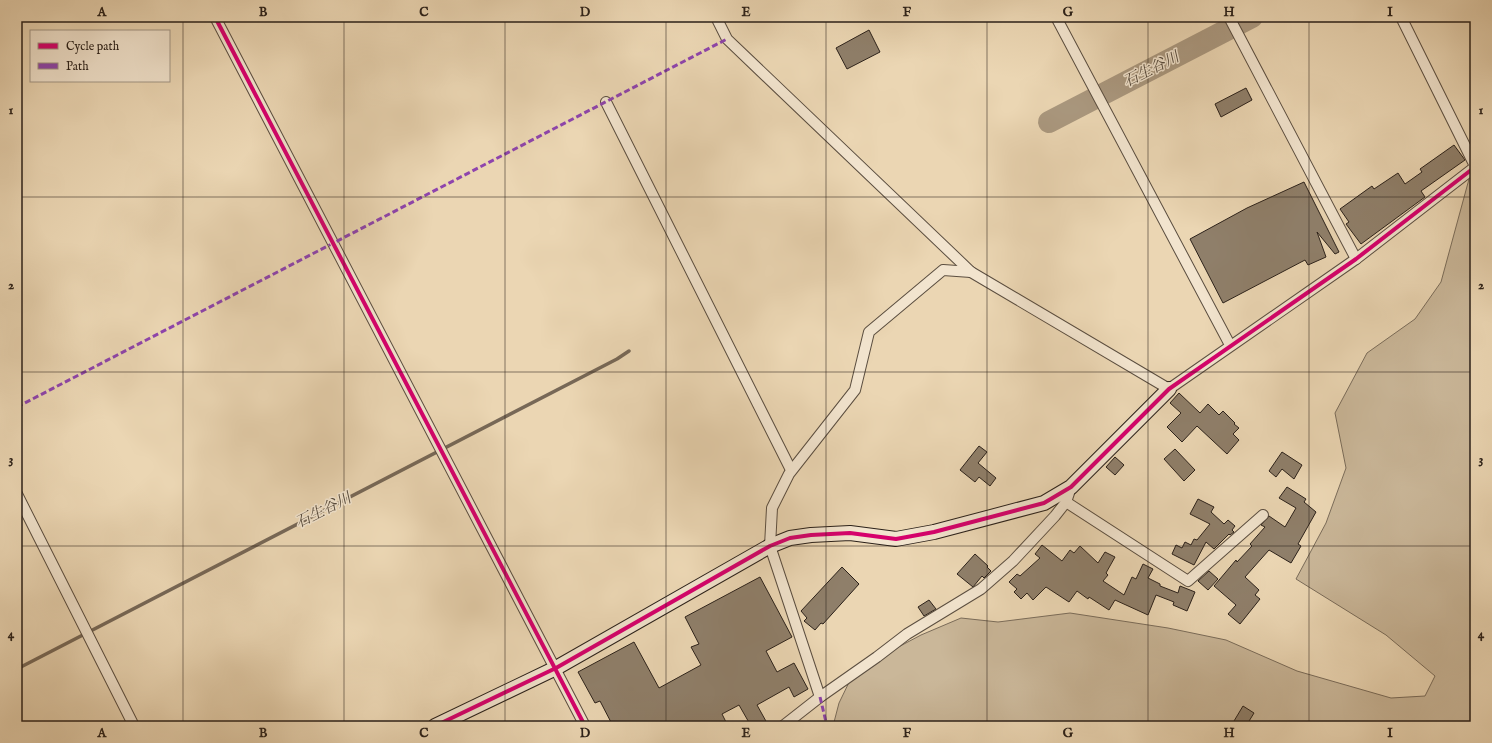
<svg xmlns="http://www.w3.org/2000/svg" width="1492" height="743" font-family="'IM FELL English','Noto Serif JP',serif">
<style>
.green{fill:#cab799;stroke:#7a6c5a}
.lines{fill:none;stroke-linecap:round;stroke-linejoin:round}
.stream{stroke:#776857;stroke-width:3.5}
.river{stroke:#aa987f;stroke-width:22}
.building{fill:#8f7f6a;stroke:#2b211a}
.street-casing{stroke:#5b4e40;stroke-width:12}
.secondary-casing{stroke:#2b211a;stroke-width:16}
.street{stroke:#f2e4ce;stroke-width:10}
.secondary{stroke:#f2e4ce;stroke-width:14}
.quiet{stroke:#8e44ad;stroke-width:3;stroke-dasharray:6 3;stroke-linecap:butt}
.cycleway-casing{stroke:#f2e4ce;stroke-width:6}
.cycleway{stroke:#d6006c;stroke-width:4}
.grid{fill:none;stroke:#2b211a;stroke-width:1;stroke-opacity:0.55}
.labels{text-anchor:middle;stroke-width:3;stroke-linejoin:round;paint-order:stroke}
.water-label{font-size:15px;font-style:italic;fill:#574b3d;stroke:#f2e4ce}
.neatline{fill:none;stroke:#2b211a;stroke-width:1.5}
.grid-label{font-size:13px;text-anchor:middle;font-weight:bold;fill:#2b211a}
</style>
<rect width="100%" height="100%" fill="#ebd6b3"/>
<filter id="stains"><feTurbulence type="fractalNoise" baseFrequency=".005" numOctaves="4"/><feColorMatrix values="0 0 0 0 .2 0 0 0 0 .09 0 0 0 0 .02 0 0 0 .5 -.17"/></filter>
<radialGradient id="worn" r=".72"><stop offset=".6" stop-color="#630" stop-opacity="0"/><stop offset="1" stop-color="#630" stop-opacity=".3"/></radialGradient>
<!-- green -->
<polygon class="green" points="1475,157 1475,726 833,726 839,703 855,670 921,635 961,618 998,622 1070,613 1168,628 1226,640 1297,671 1391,698 1425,696 1435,676 1386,635 1296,579 1326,523 1346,468 1335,413 1367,353 1415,319 1441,282"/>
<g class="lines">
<!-- stream -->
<polyline class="stream" points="17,669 617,359 629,351"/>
<!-- river -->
<polyline class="river" points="1049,122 1252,17"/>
</g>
<!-- building -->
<g class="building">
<polygon points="869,30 880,52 847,69 836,48"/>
<polygon points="1246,88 1252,100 1221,117 1215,104"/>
<polygon points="1454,145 1465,160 1421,191 1425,197 1361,244 1346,224 1349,222 1340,209 1372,186 1374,189 1398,173 1405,184 1422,172 1420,169"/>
<polygon points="1304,182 1339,252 1335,254 1317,232 1326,257 1308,265 1305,260 1223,303 1190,239 1247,208"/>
<polygon points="1179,393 1200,413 1208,404 1219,415 1223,411 1235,423 1234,424 1239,428 1233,434 1239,440 1227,454 1197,426 1182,442 1167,427 1181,413 1170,403"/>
<polygon points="979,446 987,452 978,463 996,478 990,486 979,477 975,482 960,470"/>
<polygon points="1175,449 1195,470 1184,481 1164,459"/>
<polygon points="1282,452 1302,465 1294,479 1282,469 1276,477 1269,471"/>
<polygon points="1115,457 1124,465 1115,475 1106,467"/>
<polygon points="1287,487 1306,499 1304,502 1316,512 1298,544 1301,546 1291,563 1269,550 1245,577 1259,590 1255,595 1260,599 1240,624 1228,614 1236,605 1214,586 1236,560 1237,562 1252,546 1250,544 1265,527 1261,525 1269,516 1285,527 1296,508 1279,498"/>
<polygon points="1198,499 1214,507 1211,512 1224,524 1228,520 1235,526 1232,530 1234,532 1230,535 1229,534 1214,549 1206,542 1194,565 1172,554 1176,545 1182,548 1185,542 1191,545 1194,539 1197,540 1210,524 1190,514"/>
<polygon points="1042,545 1062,561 1070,550 1074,553 1080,546 1098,563 1105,552 1115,557 1106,573 1108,575 1103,581 1124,595 1132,577 1136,579 1143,564 1153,569 1148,578 1160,584 1160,586 1178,593 1180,586 1195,592 1187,611 1173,605 1174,602 1156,595 1148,615 1115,600 1109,610 1089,597 1088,599 1077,591 1069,602 1046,587 1033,600 1027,593 1021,599 1014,592 1017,589 1009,582 1017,574 1020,576 1040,558 1035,554"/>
<polygon points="975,554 988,566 987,567 991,571 984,578 982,576 973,587 957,574"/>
<polygon points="842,567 859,584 823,624 821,623 815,630 804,621 807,618 801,611"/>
<polygon points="1209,571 1218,579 1208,590 1198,581"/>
<polygon points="760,577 792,637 766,651 777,672 794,663 808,689 794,697 789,687 757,705 767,723 761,726 751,726 739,705 722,714 728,726 613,726 600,701 595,703 578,672 634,642 659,688 701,665 691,647 699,644 685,617"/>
<polygon points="929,600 936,609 924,616 918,607"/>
<polygon points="1243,706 1254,713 1246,726 1231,726"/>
</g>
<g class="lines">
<!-- street casing -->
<g class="street-casing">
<g id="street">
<polyline points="215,17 585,726"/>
<polyline points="716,17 727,39 971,272 1169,389 1356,259 1475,167"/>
<polyline points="1056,17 1230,345"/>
<polyline points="1229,17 1356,259"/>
<polyline points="1401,17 1475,166"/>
<polyline points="606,102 791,470"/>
<polyline points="17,494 134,726"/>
<polyline points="1066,502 1188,581 1263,515"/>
<polyline points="820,697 770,546 772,508 789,474 855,390 869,332 943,270 971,272"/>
<polyline points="783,726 820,697 877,657 907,634 981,589 1013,561 1055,516 1066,502 1071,487"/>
</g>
</g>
<!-- secondary casing -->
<g class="secondary-casing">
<polyline id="secondary" points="435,726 556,668 770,546 790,538 811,535 850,533 896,539 934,532 1044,503 1071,487 1169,389"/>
</g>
<!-- street -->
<use href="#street" class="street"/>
<!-- secondary -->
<use href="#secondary" class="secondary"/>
<!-- quiet -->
<g class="quiet">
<polyline points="17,407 727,39"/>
<polyline points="820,697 827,726"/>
</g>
<!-- cycleway casing -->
<g class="cycleway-casing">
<g id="cycleway">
<polyline points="215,17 585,726"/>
<polyline points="435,726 556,668 770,546 790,538 811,535 850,533 896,539 934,532 1044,503 1071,487 1169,389 1356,259 1475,167"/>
</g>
</g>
<!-- cycleway -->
<use href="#cycleway" class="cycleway"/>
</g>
<!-- grid -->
<path class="grid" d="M183,17V726M344,17V726M505,17V726M666,17V726M826,17V726M987,17V726M1148,17V726M1309,17V726M17,197H1475M17,372H1475M17,546H1475"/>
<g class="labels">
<!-- water labels -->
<g class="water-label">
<text transform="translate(1151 69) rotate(-27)" y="5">石生谷川</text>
<text transform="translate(323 510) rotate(-27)" y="5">石生谷川</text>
</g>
</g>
<!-- margin -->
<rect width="1492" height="743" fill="none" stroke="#ebd6b3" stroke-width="44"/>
<!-- legend -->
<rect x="30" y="30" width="140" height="52" fill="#f2e4ce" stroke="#a29686"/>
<rect x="38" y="43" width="20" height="6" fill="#d6006c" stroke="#a29686"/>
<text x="66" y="50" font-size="12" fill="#2b211a">Cycle path</text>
<rect x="38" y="63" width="20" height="6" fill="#8e44ad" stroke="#a29686"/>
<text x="66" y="70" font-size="12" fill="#2b211a">Path</text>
<rect x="22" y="22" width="1448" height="699" class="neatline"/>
<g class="grid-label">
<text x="102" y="16">A</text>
<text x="263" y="16">B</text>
<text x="424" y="16">C</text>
<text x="585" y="16">D</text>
<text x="746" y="16">E</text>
<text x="907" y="16">F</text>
<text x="1068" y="16">G</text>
<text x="1229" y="16">H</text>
<text x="1390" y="16">I</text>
<text x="11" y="114">1</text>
<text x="1481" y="114">1</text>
<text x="11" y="289">2</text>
<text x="1481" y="289">2</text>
<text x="11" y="463">3</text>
<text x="1481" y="463">3</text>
<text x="11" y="638">4</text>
<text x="1481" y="638">4</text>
<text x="102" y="737">A</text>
<text x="263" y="737">B</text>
<text x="424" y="737">C</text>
<text x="585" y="737">D</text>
<text x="746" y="737">E</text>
<text x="907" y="737">F</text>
<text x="1068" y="737">G</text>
<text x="1229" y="737">H</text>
<text x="1390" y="737">I</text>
</g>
<rect width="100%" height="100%" filter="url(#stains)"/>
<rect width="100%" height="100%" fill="url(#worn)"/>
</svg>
